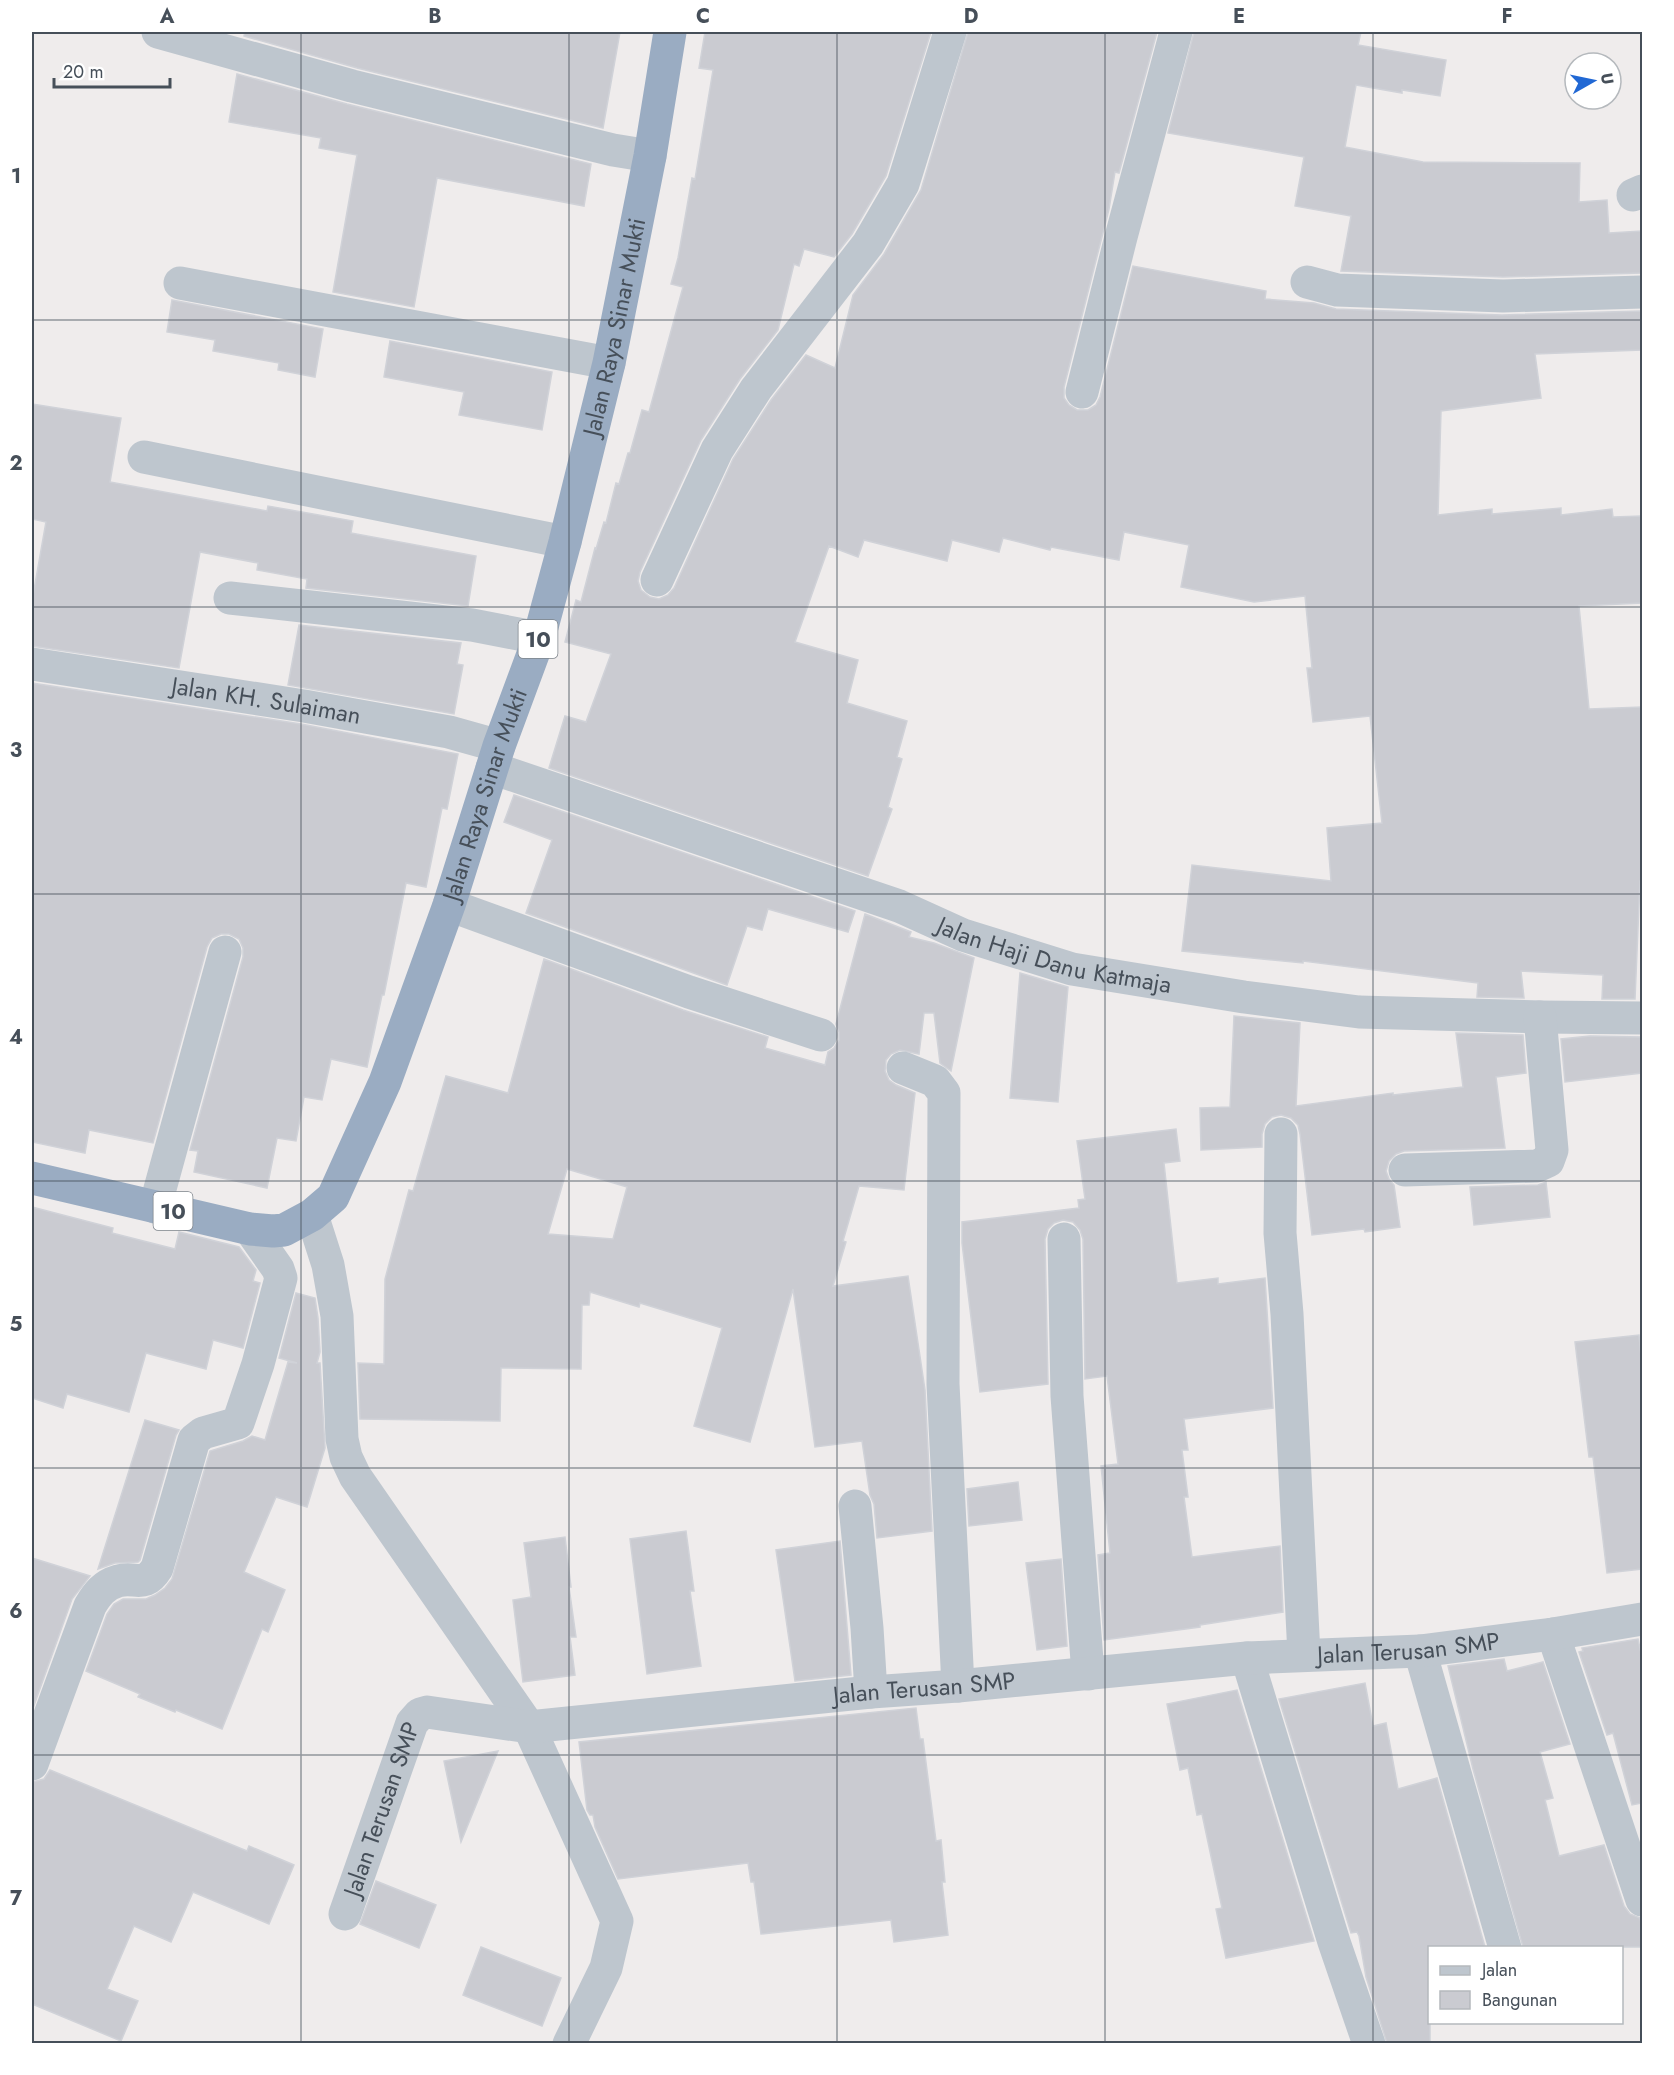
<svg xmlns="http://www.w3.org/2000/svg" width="1674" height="2075" font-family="Jost,sans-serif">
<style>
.building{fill:#cacbd1;stroke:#d0d2d8;stroke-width:1.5;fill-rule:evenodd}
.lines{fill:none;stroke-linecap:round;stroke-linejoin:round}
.minor{stroke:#bec6ce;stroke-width:33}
.trunk{stroke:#9aacc2;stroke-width:33}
.grid{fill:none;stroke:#464f59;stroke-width:1.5;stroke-opacity:0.55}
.labels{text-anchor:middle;stroke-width:4.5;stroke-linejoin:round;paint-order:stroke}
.shield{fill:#fff;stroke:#7e848b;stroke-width:1.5}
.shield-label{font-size:22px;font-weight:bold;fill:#464f59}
.street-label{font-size:24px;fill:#464f59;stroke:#fff}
.neatline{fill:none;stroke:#464f59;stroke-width:2}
.grid-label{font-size:20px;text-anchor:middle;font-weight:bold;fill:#464f59}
</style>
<rect width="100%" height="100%" fill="#efecec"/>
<!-- building -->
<g class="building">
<polygon points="245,32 620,32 603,128 357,68 244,36"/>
<polygon points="705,32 931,32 886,176 852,234 834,257 804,249 799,266 794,264 778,330 740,379 701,440 640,572 638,581 641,590 650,597 659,599 668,595 674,588 733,459 771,400 806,355 835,368 853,295 884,254 921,190 968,32 1157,32 1119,173 1115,172 1109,209 1064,387 1064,398 1069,405 1077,410 1088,410 1096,405 1100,397 1133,266 1266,291 1265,299 1314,303 1336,309 1502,315 1642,311 1642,350 1535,354 1541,398 1441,411 1438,515 1492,509 1492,514 1561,508 1561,515 1612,509 1613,517 1642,516 1642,603 1579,606 1589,709 1642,707 1642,881 1640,881 1635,999 1602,999 1603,975 1521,971 1524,998 1477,997 1478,983 1303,961 1303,963 1182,951 1192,865 1331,881 1327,828 1382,823 1370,716 1313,722 1307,668 1312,668 1305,596 1254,602 1181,587 1189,545 1124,532 1119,560 1051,547 1050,550 1003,538 999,552 952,540 947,561 864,540 858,557 829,546 795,642 858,660 847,703 907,721 897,757 902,759 888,807 892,809 868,876 549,768 565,716 586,722 611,654 565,642 576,600 581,602 595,548 596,549 604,522 606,523 616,483 619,484 628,453 630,453 642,410 649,412 683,287 671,284 678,258 692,178 695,179 713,70 699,68"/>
<polygon points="1194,32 1361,32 1358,45 1446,60 1440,96 1402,90 1402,93 1356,85 1345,147 1423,162 1580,163 1579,202 1607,200 1609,233 1642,231 1642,273 1503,277 1341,271 1351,216 1295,206 1304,157 1168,133"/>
<polygon points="237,74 347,104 591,164 584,206 437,178 414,307 333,292 357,155 319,148 321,138 229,122"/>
<polygon points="172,300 323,329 315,377 278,370 279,363 213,351 215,340 167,332"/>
<polygon points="390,341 552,372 542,430 459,415 464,392 384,377"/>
<polygon points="32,404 121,418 110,482 267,511 268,506 353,521 351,533 476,556 468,606 306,588 307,579 257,570 258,563 200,552 179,668 32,646 32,601 46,522 32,519"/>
<polygon points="299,625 461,643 457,664 463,665 454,714 288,685"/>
<polygon points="32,683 301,724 458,754 447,809 442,808 426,887 406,883 384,995 382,995 367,1067 331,1059 322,1100 304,1097 296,1141 277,1138 267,1188 194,1172 198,1151 190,1150 243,957 243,948 239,939 229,934 221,934 212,938 207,947 153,1143 89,1130 85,1153 32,1142"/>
<polygon points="514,795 855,911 848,932 768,909 762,930 747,926 727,985 526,913 552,840 504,822"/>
<path d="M865,914L911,932L909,937L934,943L974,958L951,1071L940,1063L934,1013H924L919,1054L900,1050L891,1054L886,1060L885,1071L889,1080L896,1085L915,1093L904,1190L859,1186L843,1241L846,1242L833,1286L908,1276L925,1390L932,1531L877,1538L874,1504L870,1495L862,1441L815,1447L793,1289L750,1442L694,1426L722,1328L640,1303L639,1307L590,1292L589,1305H582L581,1369L501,1368L500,1421L360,1419L358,1363L384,1364L385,1279L409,1190L413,1191L446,1076L508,1093L544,959L683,1010L768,1037L765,1048L825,1065L828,1052L834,1048L839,1040V1032L836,1024ZM567,1169L627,1187L613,1239L548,1234Z"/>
<polygon points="1020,973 1068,987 1058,1102 1010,1098"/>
<polygon points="1234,1016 1300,1023 1296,1106 1393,1093 1393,1095 1463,1087 1456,1033 1523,1035 1526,1073 1496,1077 1505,1148 1404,1151 1396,1154 1389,1161 1386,1171 1389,1179 1394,1185 1400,1227 1365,1232 1364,1229 1312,1235 1300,1134 1298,1125 1291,1118 1281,1115 1272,1117 1265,1124 1262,1134 1262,1147 1201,1150 1200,1108 1230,1107"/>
<polygon points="1590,1036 1642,1037 1642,1073 1565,1082 1561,1039"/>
<polygon points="1176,1129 1180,1161 1164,1163 1177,1283 1218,1278 1218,1284 1265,1278 1273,1408 1184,1419 1188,1450 1182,1450 1188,1497 1184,1497 1192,1557 1280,1546 1283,1612 1200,1625 1200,1627 1104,1640 1098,1555 1110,1553 1101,1466 1118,1464 1107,1376 1085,1379 1083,1239 1080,1230 1073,1222 1063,1220 1054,1223 1048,1229 1045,1239 1048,1384 980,1392 962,1243 962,1222 1079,1208 1078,1200 1085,1199 1077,1141"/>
<polygon points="1546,1182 1550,1217 1474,1225 1470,1187 1538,1185"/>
<polygon points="32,1207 113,1228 112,1233 175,1249 179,1232 239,1247 256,1270 253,1281 260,1283 243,1348 213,1340 206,1369 146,1353 129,1412 67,1394 63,1408 32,1398"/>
<polygon points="296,1293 315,1298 318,1318 320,1352 317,1363 320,1363 325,1448 307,1507 276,1497 244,1572 285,1590 268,1632 262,1629 222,1729 176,1710 175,1712 138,1697 140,1694 86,1671 107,1614 114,1604 123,1599 146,1599 155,1595 165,1588 172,1579 210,1451 243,1441 252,1436 265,1440 288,1362 297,1363 279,1358"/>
<polygon points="1639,1335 1642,1368 1642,1569 1607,1573 1593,1457 1589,1457 1575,1342"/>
<polygon points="145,1420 179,1430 176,1435 140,1560 138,1562 115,1563 98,1569"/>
<polygon points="1018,1482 1022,1520 969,1526 967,1489"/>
<polygon points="686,1531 694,1591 690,1591 701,1666 647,1674 630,1539"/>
<polygon points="565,1537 571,1587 569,1587 576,1637 570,1637 575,1675 523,1682 513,1600 531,1597 524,1543"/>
<polygon points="840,1541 851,1675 795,1681 776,1550"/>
<polygon points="32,1558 90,1576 72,1599 32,1711"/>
<polygon points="1061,1559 1067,1646 1037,1650 1026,1563"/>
<polygon points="1638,1639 1642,1658 1642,1803 1632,1805 1613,1733 1607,1735 1579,1652 1583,1651 1582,1648"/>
<polygon points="1504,1659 1507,1671 1543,1662 1570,1744 1540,1752 1553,1798 1545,1800 1559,1856 1604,1845 1624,1906 1630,1914 1640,1918 1642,1928 1642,1947 1523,1947 1473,1769 1448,1666"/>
<polygon points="1365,1683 1373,1726 1386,1723 1398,1789 1437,1778 1485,1947 1430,1947 1430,2043 1387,2043 1366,1977 1359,1936 1357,1932 1351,1933 1279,1699"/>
<polygon points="1237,1690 1314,1941 1226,1958 1216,1909 1222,1908 1202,1814 1197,1815 1188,1768 1180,1770 1167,1704"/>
<polygon points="916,1708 920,1739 923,1739 936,1841 941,1840 945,1882 942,1882 948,1935 894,1942 891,1920 761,1934 754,1882 751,1882 748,1863 618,1879 595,1827 593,1815 590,1815 587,1810 579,1742"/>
<polygon points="498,1751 461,1842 444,1761"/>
<polygon points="50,1770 247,1851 249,1846 294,1865 269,1924 193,1892 171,1942 134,1926 107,1989 138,2001 121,2041 32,2004 32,1782 44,1779"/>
<polygon points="376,1881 436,1905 419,1948 360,1924"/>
<polygon points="481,1947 561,1978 542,2026 463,1995"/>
</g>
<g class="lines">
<!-- minor -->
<g class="minor">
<polyline points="158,32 352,86 613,150 650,156"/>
<polyline points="1633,195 1642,191"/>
<polyline points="1307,282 1337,290 1503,296 1642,292"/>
<polyline points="180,283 609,363"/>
<polyline points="1082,392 1121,237 1176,32"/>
<polyline points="144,457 565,542"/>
<polyline points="657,580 717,450 756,389 868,244 903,184 950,32"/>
<polyline points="230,598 472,625 539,638"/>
<path id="s1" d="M32,664L304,706L449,732L499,746"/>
<path id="s2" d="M492,768L899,906L963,935L1072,969L1244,997L1359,1012L1540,1017L1642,1018"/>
<polyline points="449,905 689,992 821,1035"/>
<polyline points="903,1068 935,1081 944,1093 943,1384 958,1686"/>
<polyline points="1281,1134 1280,1233 1287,1314 1304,1655"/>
<polyline points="1405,1170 1537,1166 1548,1161 1552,1150 1540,1017"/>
<polyline points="155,1207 225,952"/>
<polyline points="312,1215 328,1265 337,1316 342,1439 346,1457 355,1476 529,1727 617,1921 606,1968 569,2044"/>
<polyline points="1064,1239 1067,1396 1088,1674"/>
<polyline points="855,1506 867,1628 871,1692"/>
<polyline points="1553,1634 1642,1900"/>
<polyline points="1420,1651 1505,1948"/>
<polyline points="1247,1658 1334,1942 1369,2044"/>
<path d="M32,1764L90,1606C97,1594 104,1585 118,1581C136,1576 144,1589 157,1568L194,1440L203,1433L238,1423L258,1364L281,1278L278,1269L250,1229"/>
<path id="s3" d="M345,1914L412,1723L420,1714L427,1712L529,1727L871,1692L958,1686L1247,1658L1420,1651L1553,1634L1642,1619"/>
</g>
<!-- trunk -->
<path class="trunk" id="s4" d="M32,1178L250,1229L273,1231L284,1230L312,1215L333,1197L385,1082L449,905L499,746L539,638L565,542L609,363L650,156L670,32"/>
</g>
<!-- grid -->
<path class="grid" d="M301,32V2044M569,32V2044M837,32V2044M1105,32V2044M1373,32V2044M32,320H1642M32,607H1642M32,894H1642M32,1181H1642M32,1468H1642M32,1755H1642"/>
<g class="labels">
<!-- shield labels -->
<g class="shield">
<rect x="518.5" y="620" width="39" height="38" rx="4.5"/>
<rect x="153.5" y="1192" width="39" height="38" rx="4.5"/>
</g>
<g class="shield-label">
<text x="538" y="647">10</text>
<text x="173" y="1219">10</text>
</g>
<!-- street labels -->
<g class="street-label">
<text dy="8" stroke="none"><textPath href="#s4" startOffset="1234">Jalan Raya Sinar Mukti</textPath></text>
<text dy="8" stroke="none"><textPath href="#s1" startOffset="237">Jalan KH. Sulaiman</textPath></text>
<text dy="8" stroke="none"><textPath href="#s4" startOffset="748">Jalan Raya Sinar Mukti</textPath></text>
<text dy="8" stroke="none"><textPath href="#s2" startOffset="594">Jalan Haji Danu Katmaja</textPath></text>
<text dy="8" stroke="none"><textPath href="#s3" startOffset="1208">Jalan Terusan SMP</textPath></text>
<text dy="8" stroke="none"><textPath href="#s3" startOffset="722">Jalan Terusan SMP</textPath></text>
<text dy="8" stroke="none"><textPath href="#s3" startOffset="111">Jalan Terusan SMP</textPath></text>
</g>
</g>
<!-- border -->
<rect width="1674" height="2075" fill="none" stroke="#ffffff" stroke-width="66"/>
<!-- legend -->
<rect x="1428" y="1946" width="195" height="78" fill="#ffffff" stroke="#b5b9bd" stroke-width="1.5"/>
<rect x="1440" y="1966" width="30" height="9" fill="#bec6ce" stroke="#b5b9bd" stroke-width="1.5"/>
<text x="1482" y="1976" font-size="18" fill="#464f59">Jalan</text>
<rect x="1440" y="1991" width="30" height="18" fill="#cacbd1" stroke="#b5b9bd" stroke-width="1.5"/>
<text x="1482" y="2006" font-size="18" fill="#464f59">Bangunan</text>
<!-- north arrow -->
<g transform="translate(1593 81) rotate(81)"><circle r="28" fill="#ffffff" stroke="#b5b9bd" stroke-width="1.5"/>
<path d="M0-4.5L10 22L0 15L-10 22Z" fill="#2168d4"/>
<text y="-9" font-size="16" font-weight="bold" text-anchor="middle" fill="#464f59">U</text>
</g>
<!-- scale -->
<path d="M54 78v9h116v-9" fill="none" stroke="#464f59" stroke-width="3"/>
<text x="63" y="78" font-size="18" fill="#464f59" stroke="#ffffff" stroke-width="4.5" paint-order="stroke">20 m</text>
<rect x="33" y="33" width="1608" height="2009" class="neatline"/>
<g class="grid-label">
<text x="167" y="23">A</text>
<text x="435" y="23">B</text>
<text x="703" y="23">C</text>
<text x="971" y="23">D</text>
<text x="1239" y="23">E</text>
<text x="1507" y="23">F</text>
<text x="16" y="183">1</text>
<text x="16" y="470">2</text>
<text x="16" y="757">3</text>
<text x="16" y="1044">4</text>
<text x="16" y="1331">5</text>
<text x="16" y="1618">6</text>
<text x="16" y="1905">7</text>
</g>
</svg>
